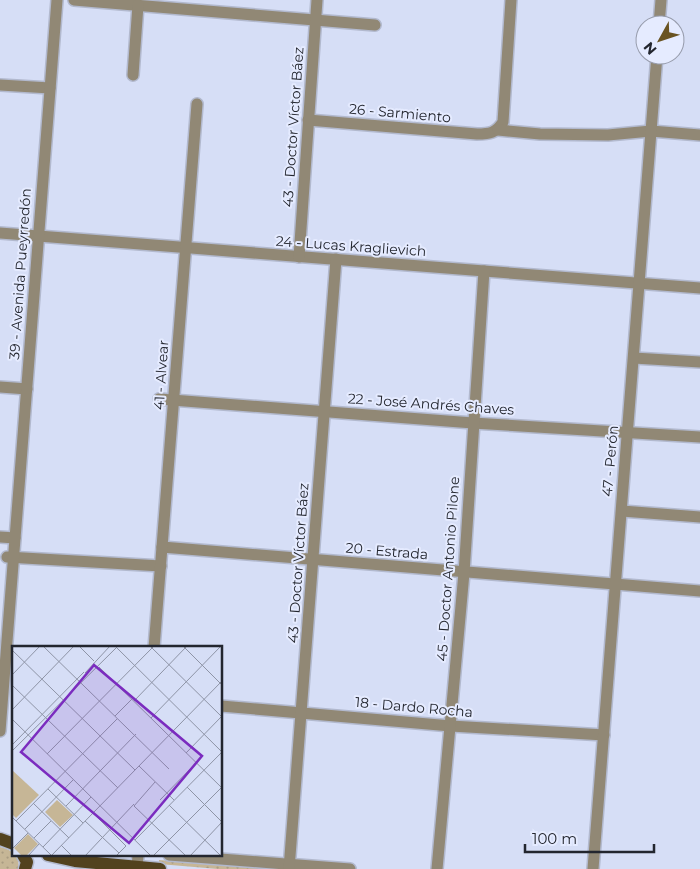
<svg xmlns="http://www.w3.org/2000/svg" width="700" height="869" font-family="Montserrat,sans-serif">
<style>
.grass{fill:url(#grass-dots)}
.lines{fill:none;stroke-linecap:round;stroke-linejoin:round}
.minor-casing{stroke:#b2b9ce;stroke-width:14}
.major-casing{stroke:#b2b9ce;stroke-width:15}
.minor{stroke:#918875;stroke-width:11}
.major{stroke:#52421e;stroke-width:12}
.labels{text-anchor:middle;stroke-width:4;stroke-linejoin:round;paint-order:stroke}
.street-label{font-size:14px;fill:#23262f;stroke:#e5ebff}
.inset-road{fill:none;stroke:#8e94a6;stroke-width:1}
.view{fill:#7b2cbf;fill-opacity:0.15;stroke:#7b2cbf;stroke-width:2.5}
.inset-edge{fill:none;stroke:#23262f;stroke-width:2.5}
</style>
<defs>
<pattern id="grass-dots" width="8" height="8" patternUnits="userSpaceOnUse" patternTransform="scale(1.25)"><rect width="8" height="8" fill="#c6b696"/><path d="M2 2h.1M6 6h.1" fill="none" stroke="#aa9c82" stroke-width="1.8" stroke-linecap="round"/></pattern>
</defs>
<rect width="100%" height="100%" fill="#d6def6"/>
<!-- grass -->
<g class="grass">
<path d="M0,847C11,849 21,857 18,869H0Z"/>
<polygon points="159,860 269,869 218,869 159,864"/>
</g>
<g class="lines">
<!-- minor casing -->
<g class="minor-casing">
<g id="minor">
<polyline points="74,0 375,25"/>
<polyline points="659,25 661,0"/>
<polyline points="133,75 138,5"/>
<polyline points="0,85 50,88"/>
<path d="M308,120L477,134C490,134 496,133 503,122L511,0"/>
<polyline points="498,130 540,134 608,135 651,131 700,135"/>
<polyline points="0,233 700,288"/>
<polyline points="299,257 317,0"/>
<polyline points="634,358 700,362"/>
<polyline points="0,387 27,389"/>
<polyline points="159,399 473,423 700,437"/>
<polyline points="622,511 700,517"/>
<polyline points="0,537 15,538"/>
<polyline points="162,547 700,591"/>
<polyline points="7,557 161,566"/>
<polyline points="154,648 197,104"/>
<polyline points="221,706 451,726 604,735"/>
<polyline points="0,731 57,0"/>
<polyline points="169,855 350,869"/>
<polyline points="137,869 138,855"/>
<polyline points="289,869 336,259"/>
<polyline points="437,869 464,573 484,271"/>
<polyline points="593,869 657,55"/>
</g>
</g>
<!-- major casing -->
<g class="major-casing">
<g id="major">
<polyline points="0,839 14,844"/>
<polyline points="23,855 27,862 25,869"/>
<polyline points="48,855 75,861 160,869"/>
</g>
</g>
<!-- minor -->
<use href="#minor" class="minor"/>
<!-- major -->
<use href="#major" class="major"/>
</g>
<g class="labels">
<!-- street labels -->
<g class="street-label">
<text transform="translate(400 113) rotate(5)" y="5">26 - Sarmiento</text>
<text transform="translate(293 127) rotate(-86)" y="5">43 - Doctor Víctor Báez</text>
<text transform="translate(351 246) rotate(4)" y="5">24 - Lucas Kraglievich</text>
<text transform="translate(20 274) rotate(-86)" y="5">39 - Avenida Pueyrredón</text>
<text transform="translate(161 375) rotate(-86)" y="5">41 - Alvear</text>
<text transform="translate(431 404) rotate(4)" y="5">22 - José Andrés Chaves</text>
<text transform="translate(610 461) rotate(-85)" y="5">47 - Perón</text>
<text transform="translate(387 551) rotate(5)" y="5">20 - Estrada</text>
<text transform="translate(298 563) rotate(-86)" y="5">43 - Doctor Víctor Báez</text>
<text transform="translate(448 569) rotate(-86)" y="5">45 - Doctor Antonio Pilone</text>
<text transform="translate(414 707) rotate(5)" y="5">18 - Dardo Rocha</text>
</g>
</g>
<!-- overview -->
<g transform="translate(12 646)">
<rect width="210" height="210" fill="#d6def6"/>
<path d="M45,154L61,169L48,181L33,166ZM16,188L26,198L14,210H10L2,202Z" fill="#c6b696"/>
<path d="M0,124L27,149L4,172L0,168Z" fill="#c6b696"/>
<path class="inset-road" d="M31,0L157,123M67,0L82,15M138,0L210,71M171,0L210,39M104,1L210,106M0,4L123,124M87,21L210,142M73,27L98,0M0,29L28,0M0,39L106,142M122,55L175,0M0,64L62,0M103,70L120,53M139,72L209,0M0,73L139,210M0,99L72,26M0,105L106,0M174,107L210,70M35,108L142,0M127,120L162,154M143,136L122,160L174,210M175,141L210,176L178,210M36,143L71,177M148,154L184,117M21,157L57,192M157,159L209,210M54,160L124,88M81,167L114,200L104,210M0,171L39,209M4,175L105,73M73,175L107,207M13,183L61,134M22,192L39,175M123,194L210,106M49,199L60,210M31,201L79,151M0,203L16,187M16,210L27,198M39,210L210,35M73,210L122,158M141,210L210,141"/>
<path class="view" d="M82,19L190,110L117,197L9,106Z"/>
<rect width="210" height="210" class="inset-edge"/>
</g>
<!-- north arrow -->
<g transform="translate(660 40) rotate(230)"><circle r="24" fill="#e5ebff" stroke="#979cac"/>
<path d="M0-4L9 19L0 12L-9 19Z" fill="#695322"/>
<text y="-8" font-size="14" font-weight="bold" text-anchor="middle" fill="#23262f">N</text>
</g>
<!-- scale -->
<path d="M525 844v8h129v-8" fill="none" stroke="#23262f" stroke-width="2.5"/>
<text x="532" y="844" font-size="15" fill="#23262f" stroke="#e5ebff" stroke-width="4" paint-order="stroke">100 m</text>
</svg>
